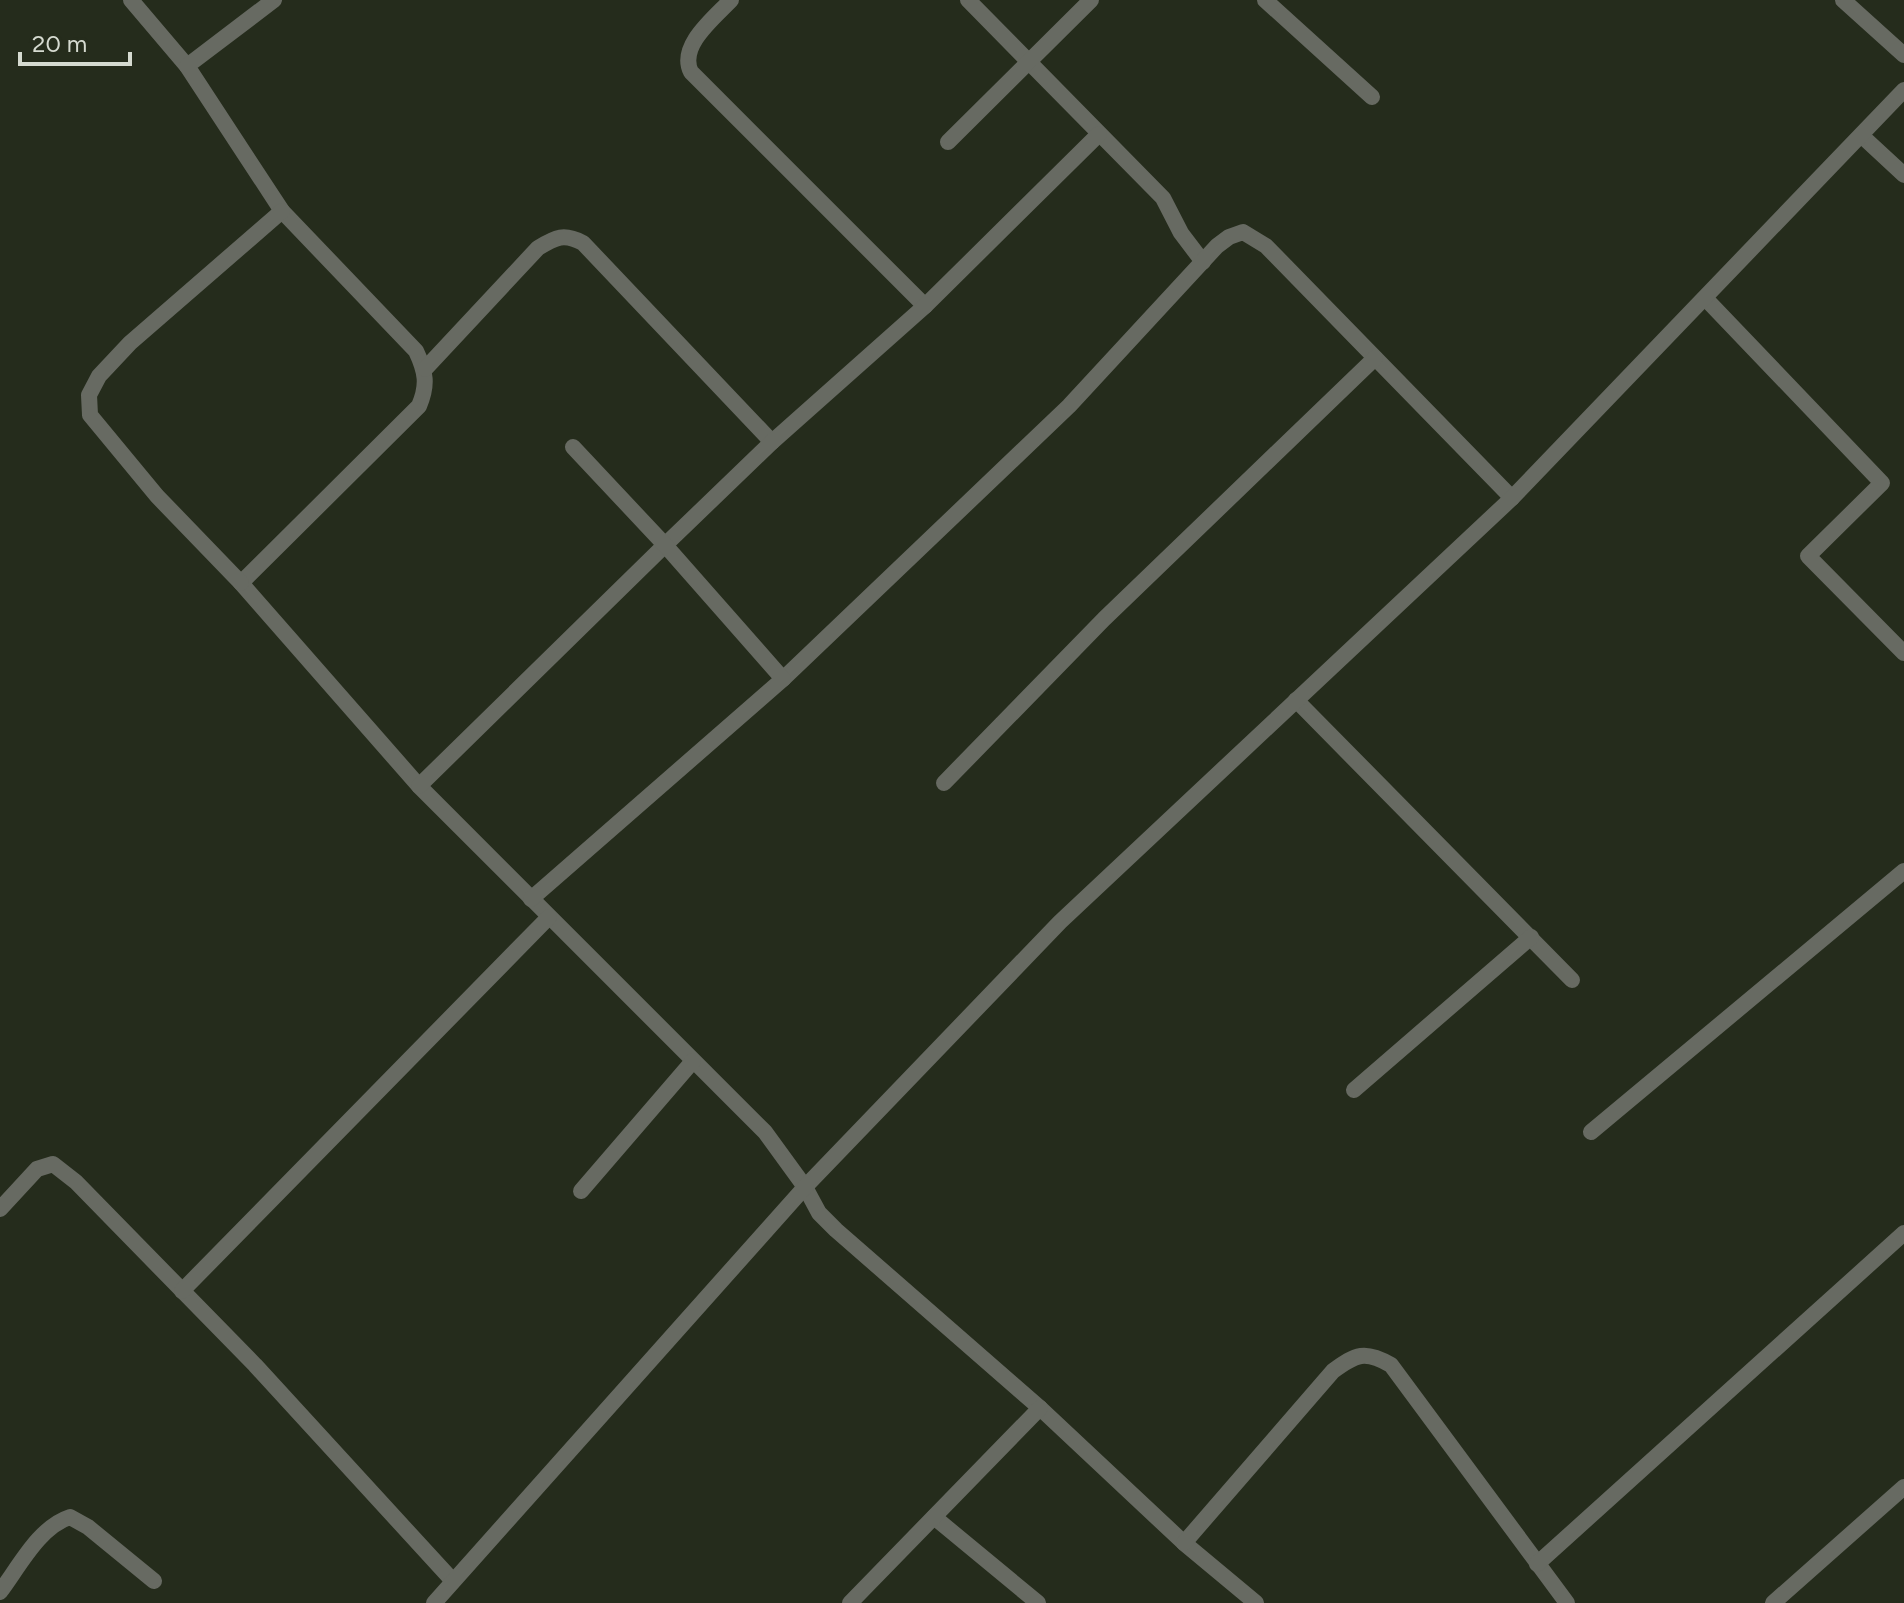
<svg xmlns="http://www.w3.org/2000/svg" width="1904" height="1603" font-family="Figtree,sans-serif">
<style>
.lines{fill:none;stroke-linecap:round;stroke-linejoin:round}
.minor{stroke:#676a62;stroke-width:16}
</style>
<rect width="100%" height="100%" fill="#252c1c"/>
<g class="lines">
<!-- minor -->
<g class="minor">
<polyline points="131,0 187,66"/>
<path d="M274,0L187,66L282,211L416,351C426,372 428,385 419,406L241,583L419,786L765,1132L805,1187L819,1213L836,1230L1040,1408L1184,1543L1256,1603"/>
<path d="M731,0C714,18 678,46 691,72L925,306"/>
<polyline points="968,0 1163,198 1181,233 1203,262"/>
<polyline points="1265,0 1372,97"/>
<polyline points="1843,0 1904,55"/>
<polyline points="1862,136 1904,175"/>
<polyline points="948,142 1091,0"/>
<polyline points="1705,298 1882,483 1808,556 1904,653"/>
<path d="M425,369L538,248C556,237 564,233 583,243L772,442"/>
<polyline points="241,583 157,496 90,415 89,395 99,376 130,343 282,211"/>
<polyline points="783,679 1069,406 1217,246 1229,237 1243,232 1266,246 1512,498"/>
<polyline points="1296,700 1572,980"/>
<polyline points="944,783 1104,619 1375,358"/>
<polyline points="419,786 665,545 772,442 925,306 1099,134"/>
<polyline points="531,899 783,679 665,545 573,447"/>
<polyline points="1354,1090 1531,937"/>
<polyline points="1591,1132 1904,871"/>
<polyline points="581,1191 693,1061"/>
<polyline points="0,1209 37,1169 53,1164 76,1182 255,1365 453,1581"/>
<polyline points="182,1291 549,917"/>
<polyline points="934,1517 1038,1603"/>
<path d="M1184,1543L1333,1371C1356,1354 1365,1350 1391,1365L1567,1603"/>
<polyline points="1537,1564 1904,1233"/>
<path d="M0,1592C19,1567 39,1527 70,1517L88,1527L154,1581"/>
<polyline points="434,1603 805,1187 1060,922 1512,498 1904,90"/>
<polyline points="850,1603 1040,1408"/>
<polyline points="1773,1603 1904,1487"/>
</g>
</g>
<!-- scale -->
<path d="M20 52v12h110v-12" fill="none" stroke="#d5dad0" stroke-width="4"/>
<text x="32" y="52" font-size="24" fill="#d5dad0" stroke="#252c1c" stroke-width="6" paint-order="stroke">20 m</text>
</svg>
